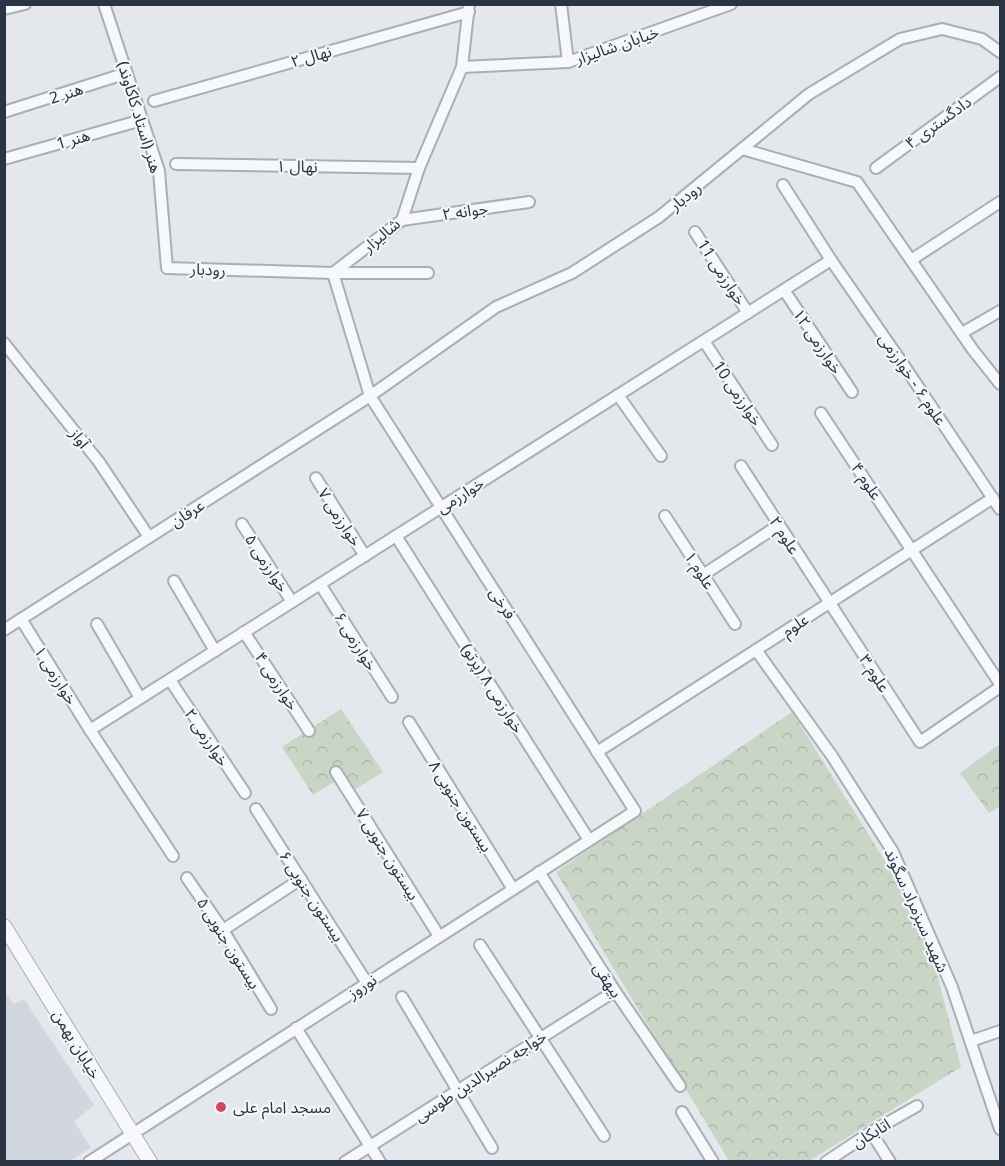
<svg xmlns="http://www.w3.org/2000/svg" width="1005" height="1166" font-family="'Noto Sans','Noto Sans Arabic',sans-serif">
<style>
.built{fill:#d2d6de}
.forest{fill:url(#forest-crowns)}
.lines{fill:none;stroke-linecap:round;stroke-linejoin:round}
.minor-casing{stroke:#a9aeb7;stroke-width:14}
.tertiary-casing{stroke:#a9aeb7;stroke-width:16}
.minor{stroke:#f7f8fa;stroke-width:10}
.tertiary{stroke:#f7f8fa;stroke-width:14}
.poi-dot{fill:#d1495b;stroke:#f4f6f9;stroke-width:2}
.labels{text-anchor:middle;stroke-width:4.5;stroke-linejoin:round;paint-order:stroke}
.street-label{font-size:16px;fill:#2b3445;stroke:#f4f6f9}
.poi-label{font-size:16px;fill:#2b3445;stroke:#f4f6f9;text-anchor:start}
</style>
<defs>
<pattern id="forest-crowns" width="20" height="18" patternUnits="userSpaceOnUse" patternTransform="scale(1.5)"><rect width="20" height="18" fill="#c9d6c5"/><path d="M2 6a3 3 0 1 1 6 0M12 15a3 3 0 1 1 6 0" fill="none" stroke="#adb8ab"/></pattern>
</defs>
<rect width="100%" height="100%" fill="#e4e7ec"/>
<!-- built -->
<polygon class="built" points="4,990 14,1004 24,999 94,1105 74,1121 91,1148 69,1161 5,1161"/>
<!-- forest -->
<g class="forest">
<polygon points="341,709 383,772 345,796 334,782 313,795 282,747"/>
<polygon points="792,712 890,869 935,966 961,1067 809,1161 729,1161 556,872"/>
<polygon points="1000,744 1000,806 989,813 960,773"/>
</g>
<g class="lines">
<!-- minor casing -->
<g class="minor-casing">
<g id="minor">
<polyline points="104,4 159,171 167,268 333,273 428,273"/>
<polyline points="561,4 568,62"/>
<polyline points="4,9 25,4"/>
<polyline points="462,67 568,62 731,4"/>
<polyline points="154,101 469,12"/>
<polyline points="4,112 127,73"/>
<polyline points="742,149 857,182 973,350 1000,384"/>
<polyline points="4,159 142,120"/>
<polyline points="176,164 419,168"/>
<polyline points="876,168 1000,77"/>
<polyline points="783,185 831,260 905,367 1000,509"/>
<polyline points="402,220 529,202"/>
<polyline points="695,232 748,313"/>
<polyline points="911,260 1000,202"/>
<polyline points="784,290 852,392"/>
<polyline points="962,333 1000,311"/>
<polyline points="704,341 772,445"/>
<polyline points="4,343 99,462 149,537"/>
<polyline points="618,395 661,456"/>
<polyline points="821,413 1000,684"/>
<polyline points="741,466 920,742 1000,687"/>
<polyline points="316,478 365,556"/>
<polyline points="665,516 735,624"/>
<polyline points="242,524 292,602"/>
<polyline points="396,536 589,840"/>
<polyline points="703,575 779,525"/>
<polyline points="174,581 215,651"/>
<polyline points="320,584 392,697"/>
<polyline points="21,619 90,730 173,856"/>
<polyline points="97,624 140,698"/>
<polyline points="4,630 370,396 496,307 572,273 659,217 809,94 900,39 942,29 982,39 1000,52"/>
<polyline points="244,632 309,731"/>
<polyline points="756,650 832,756 893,852 952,987 1000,1129"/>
<polyline points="170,680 245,793"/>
<polyline points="409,722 513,889"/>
<polyline points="90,730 831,260"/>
<polyline points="597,752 993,498"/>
<polyline points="336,772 439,936"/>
<polyline points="256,809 367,983"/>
<polyline points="539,872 615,991 680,1086"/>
<polyline points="187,878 223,930 271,1009"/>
<polyline points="223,930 301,879"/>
<polyline points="480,945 604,1136"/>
<polyline points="402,997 492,1148"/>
<polyline points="296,1028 380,1162"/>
<polyline points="971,1041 1000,1031"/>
<polyline points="682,1112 713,1162"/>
<polyline points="871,1132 890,1162"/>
<polyline points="89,1162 635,811 370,396 333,273 402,220 419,168 462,67 469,4"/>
<polyline points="345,1162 615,991"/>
<polyline points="826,1162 871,1132 917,1106"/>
</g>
</g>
<!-- tertiary casing -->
<g class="tertiary-casing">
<polyline id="tertiary" points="4,926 150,1162"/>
</g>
<!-- minor -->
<use href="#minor" class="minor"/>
<!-- tertiary -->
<use href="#tertiary" class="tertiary"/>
</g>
<!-- markers -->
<circle class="poi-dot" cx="221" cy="1107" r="6"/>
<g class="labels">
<!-- street labels -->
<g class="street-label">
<text transform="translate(617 45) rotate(-19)" y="6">خیابان شالیزار</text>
<text transform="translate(311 56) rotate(-16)" y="6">نهال ۲</text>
<text transform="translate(66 93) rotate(-18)" y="6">هنر 2</text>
<text transform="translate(140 117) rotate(73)" y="6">هنر (استاد کاکاوند)</text>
<text transform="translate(938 122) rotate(-36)" y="6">دادگستری ۴</text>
<text transform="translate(73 139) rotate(-16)" y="6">هنر 1</text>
<text transform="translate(297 166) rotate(1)" y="6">نهال ۱</text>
<text transform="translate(685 196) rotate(-39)" y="6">رودبار</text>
<text transform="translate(465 211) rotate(-8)" y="6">جوانه ۲</text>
<text transform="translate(381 235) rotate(-40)" y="6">شالیزار</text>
<text transform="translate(208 269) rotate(2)" y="6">رودبار</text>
<text transform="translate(722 272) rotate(57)" y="6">خوارزمی 11</text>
<text transform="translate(818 341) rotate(56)" y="6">خوارزمی ۱۲</text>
<text transform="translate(913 379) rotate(56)" y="6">علوم ۶ - خوارزمی</text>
<text transform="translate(738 393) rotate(56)" y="6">خوارزمی 10</text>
<text transform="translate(80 438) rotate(52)" y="6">آواز</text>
<text transform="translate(867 481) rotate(56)" y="6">علوم ۴</text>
<text transform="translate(460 495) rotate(-32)" y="6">خوارزمی</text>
<text transform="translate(187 513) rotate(-33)" y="6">عرفان</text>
<text transform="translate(340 517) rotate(57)" y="6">خوارزمی ۷</text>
<text transform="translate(785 535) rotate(57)" y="6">علوم ۲</text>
<text transform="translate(267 563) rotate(57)" y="6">خوارزمی ۵</text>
<text transform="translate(700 570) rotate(57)" y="6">علوم ۱</text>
<text transform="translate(503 603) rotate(57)" y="6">فرخی</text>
<text transform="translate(795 625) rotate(-33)" y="6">علوم</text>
<text transform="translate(356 641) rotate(58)" y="6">خوارزمی ۶</text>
<text transform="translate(875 673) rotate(57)" y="6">علوم ۳</text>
<text transform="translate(56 675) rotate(58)" y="6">خوارزمی ۱</text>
<text transform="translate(277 681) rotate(57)" y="6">خوارزمی ۴</text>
<text transform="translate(493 688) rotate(58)" y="6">خوارزمی ۸ (پرتو)</text>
<text transform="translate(207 737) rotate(56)" y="6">خوارزمی ۲</text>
<text transform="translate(461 806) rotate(58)" y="6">بیستون جنوبی ۸</text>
<text transform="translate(388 854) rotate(58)" y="6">بیستون جنوبی ۷</text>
<text transform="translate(312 896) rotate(57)" y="6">بیستون جنوبی ۶</text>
<text transform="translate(917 910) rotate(66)" y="6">شهید سبزمراد سگوند</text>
<text transform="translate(229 943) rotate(58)" y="6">بیستون جنوبی ۵</text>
<text transform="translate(608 980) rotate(57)" y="6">بیهقی</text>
<text transform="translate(362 986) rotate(-33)" y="6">نوروز</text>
<text transform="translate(77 1044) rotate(59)" y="6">خیابان بهمن</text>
<text transform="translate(480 1076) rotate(-33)" y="6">خواجه نصیرالدین طوسی</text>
<text transform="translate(871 1133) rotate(-31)" y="6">اتابکان</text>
</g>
<!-- poi labels -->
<g class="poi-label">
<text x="233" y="1113">مسجد امام علی</text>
</g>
</g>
<!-- border -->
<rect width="1005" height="1166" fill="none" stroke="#2b3445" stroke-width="12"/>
</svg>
